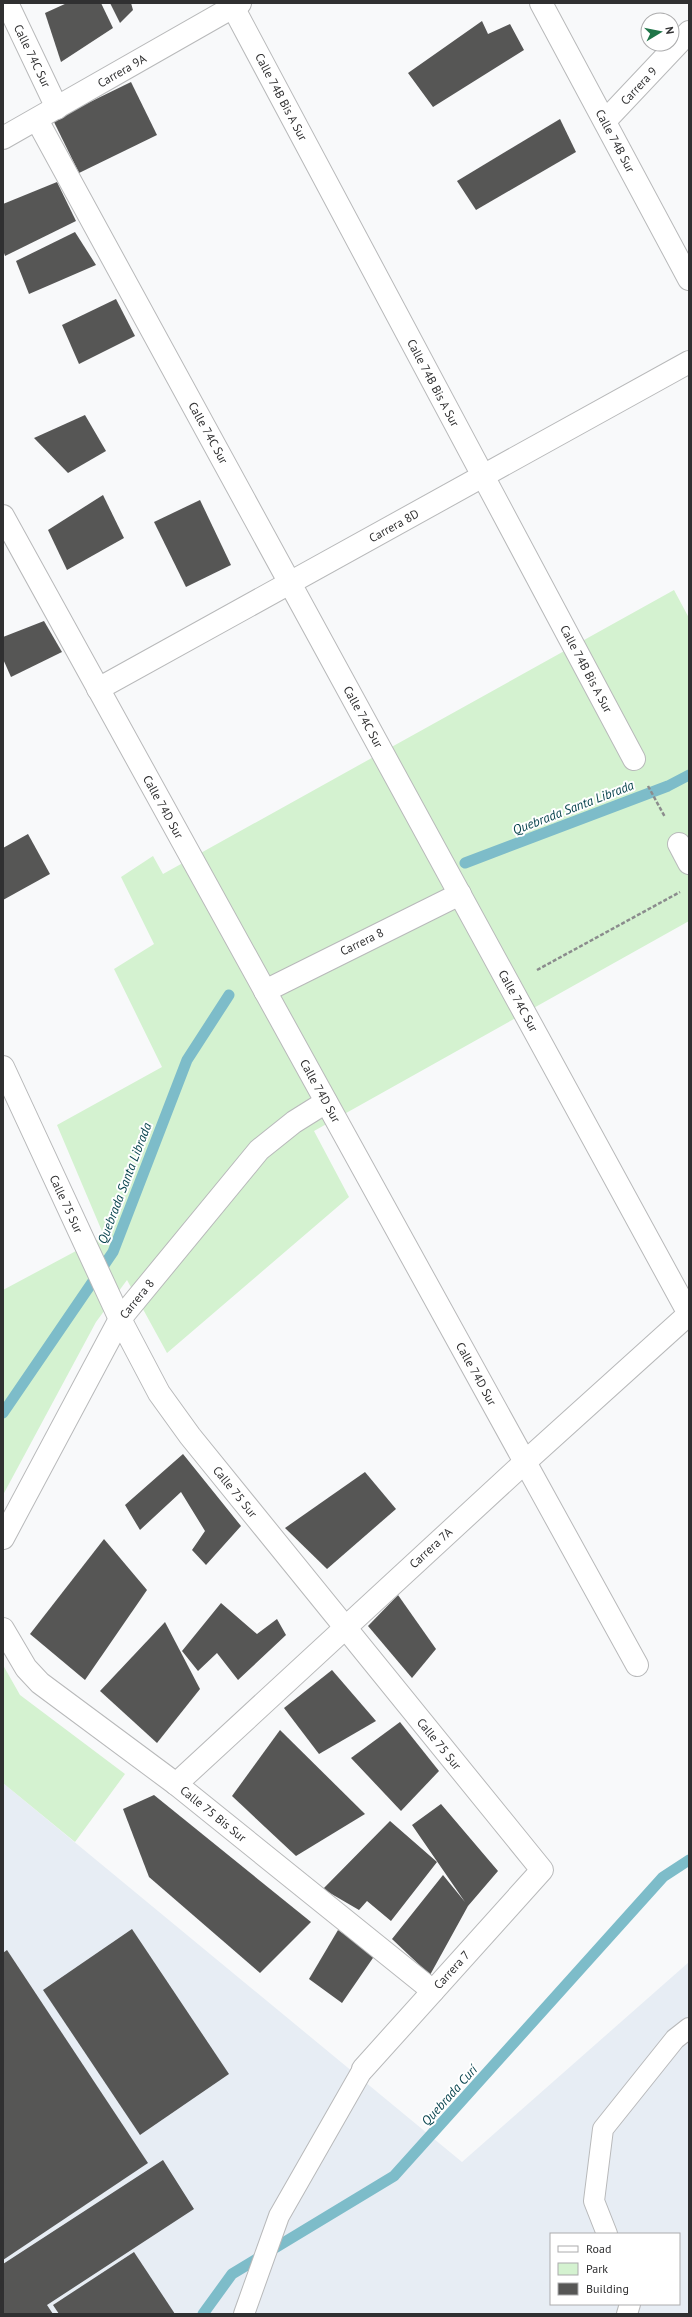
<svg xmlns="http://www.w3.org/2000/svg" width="692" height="2317" font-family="'PT Sans',sans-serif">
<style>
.built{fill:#e7edf4;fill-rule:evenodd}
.green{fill:#d4f2d0}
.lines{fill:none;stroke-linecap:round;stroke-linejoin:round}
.stream{stroke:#7dbcc9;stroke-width:11}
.building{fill:#565655}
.lane-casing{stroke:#b8b9ba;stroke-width:22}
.street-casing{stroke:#b8b9ba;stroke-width:24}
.secondary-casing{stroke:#b8b9ba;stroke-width:24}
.path{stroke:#8b8c8d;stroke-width:2.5;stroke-dasharray:4 2;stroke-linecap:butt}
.lane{stroke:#fff;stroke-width:20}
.street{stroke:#fff;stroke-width:22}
.secondary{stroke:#fff;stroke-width:22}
.labels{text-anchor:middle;stroke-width:4;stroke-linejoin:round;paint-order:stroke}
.street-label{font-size:12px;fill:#303031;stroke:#fff}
.water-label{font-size:13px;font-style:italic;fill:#09444e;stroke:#fff}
</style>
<rect width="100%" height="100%" fill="#f8f9fa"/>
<!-- built -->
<path class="built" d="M3,1783L462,2162L689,1962V2314H3ZM551,2234H679V2304H551Z"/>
<!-- green -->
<g class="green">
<polygon points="674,590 689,618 689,921 314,1131 349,1197 167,1353 127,1280 96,1322 3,1495 3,1290 104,1236 57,1125 162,1067 114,969 154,944 121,877 153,856 163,874"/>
<polygon points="3,1665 20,1695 125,1774 75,1842 3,1783"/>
</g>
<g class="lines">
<!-- stream -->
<g class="stream">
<polyline points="465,863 668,786 689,775"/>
<polyline points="3,1413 113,1252 187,1060 229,995"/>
<polyline points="203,2314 232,2274 394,2176 663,1877 689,1860"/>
</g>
</g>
<!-- building -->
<g class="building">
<polygon points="67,3 101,3 113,28 61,62 45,13"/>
<polygon points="110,3 131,3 133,10 120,23"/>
<polygon points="482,21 488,34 510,24 524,50 433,107 408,73"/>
<polygon points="131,82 157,135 79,173 53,120"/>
<polygon points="560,119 576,152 476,210 457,181"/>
<polygon points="57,182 76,221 5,256 3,250 3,204"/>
<polygon points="75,232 96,265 29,294 16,261"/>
<polygon points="116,299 135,336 79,364 62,325"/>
<polygon points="85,415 106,451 68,473 34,438"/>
<polygon points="103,495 124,538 67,570 48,530"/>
<polygon points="200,500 231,565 186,587 154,522"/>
<polygon points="44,621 62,652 11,677 3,659 3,637"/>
<polygon points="28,834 50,874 3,900 3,848"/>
<polygon points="183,1454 241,1526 206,1565 192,1550 205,1531 181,1492 140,1530 125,1505"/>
<polygon points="365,1472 396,1509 327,1569 285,1528"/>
<polygon points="104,1539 147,1590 85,1680 30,1634"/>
<polygon points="398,1595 436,1649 412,1678 368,1626"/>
<polygon points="221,1603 257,1634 277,1619 286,1635 238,1680 217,1653 198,1671 182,1651"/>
<polygon points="165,1622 200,1689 157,1743 100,1691"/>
<polygon points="332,1670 376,1721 319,1754 284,1708"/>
<polygon points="400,1722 439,1771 401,1811 351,1758"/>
<polygon points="280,1730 365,1814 296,1856 232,1796"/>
<polygon points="154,1795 311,1922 260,1973 149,1877 123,1809"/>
<polygon points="441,1804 498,1871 468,1906 430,1975 392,1939 443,1875 465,1902 412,1825"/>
<polygon points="390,1821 437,1862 391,1921 367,1901 359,1910 323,1889"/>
<polygon points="132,1929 229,2074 140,2135 43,1990"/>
<polygon points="338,1930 375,1955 342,2003 309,1979"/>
<polygon points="7,1950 148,2163 3,2260 3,1953"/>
<polygon points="163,2160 194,2209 47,2305 53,2314 3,2314 3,2264"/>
<polygon points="134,2252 175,2314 59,2314 53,2305"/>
</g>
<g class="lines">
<!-- lane casing -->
<g class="lane-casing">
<g id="lane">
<polyline points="607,2234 594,2201 603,2129 675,2039 689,2028"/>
<polyline points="244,2314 279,2216 363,2069"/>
<polyline points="627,2314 630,2304"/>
</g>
</g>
<!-- street casing -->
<g class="street-casing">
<g id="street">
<polyline points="541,3 689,279"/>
<polyline points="233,7 634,759"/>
<polyline points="37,120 689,1314 525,1462 176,1784"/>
<polyline points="605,121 689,32"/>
<polyline points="3,516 637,1665"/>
<polyline points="98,689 689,362"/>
<polyline points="679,844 689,863"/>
<polyline points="265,991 460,894"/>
<polyline points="3,1067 120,1319 159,1393 190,1436 542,1870 363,2069"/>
<polyline points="3,1538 120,1319 259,1150 294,1122 326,1102"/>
<polyline points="3,1629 26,1668 40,1683 176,1784 433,1991"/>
</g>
</g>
<!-- secondary casing -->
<g class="secondary-casing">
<g id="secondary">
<polyline points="7,3 57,108"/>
<polyline points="3,138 240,3"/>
</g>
</g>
<!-- path -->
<g class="path">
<polyline points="648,786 665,817"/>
<polyline points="537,970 680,892"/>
</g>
<!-- lane -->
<use href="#lane" class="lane"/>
<!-- street -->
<use href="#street" class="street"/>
<!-- secondary -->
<use href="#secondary" class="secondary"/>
</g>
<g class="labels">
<!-- street labels -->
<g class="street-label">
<text transform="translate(32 56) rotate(64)" y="4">Calle 74C Sur</text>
<text transform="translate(122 71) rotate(-30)" y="4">Carrera 9A</text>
<text transform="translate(639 86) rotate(-47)" y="4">Carrera 9</text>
<text transform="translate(281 97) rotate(62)" y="4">Calle 74B Bis A Sur</text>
<text transform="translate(615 141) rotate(62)" y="4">Calle 74B Sur</text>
<text transform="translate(433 383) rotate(62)" y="4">Calle 74B Bis A Sur</text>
<text transform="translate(208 433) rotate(61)" y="4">Calle 74C Sur</text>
<text transform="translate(394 526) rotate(-29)" y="4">Carrera 8D</text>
<text transform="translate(586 669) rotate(62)" y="4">Calle 74B Bis A Sur</text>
<text transform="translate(363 717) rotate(61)" y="4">Calle 74C Sur</text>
<text transform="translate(163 807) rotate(61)" y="4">Calle 74D Sur</text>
<text transform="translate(362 942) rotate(-26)" y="4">Carrera 8</text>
<text transform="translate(518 1001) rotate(61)" y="4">Calle 74C Sur</text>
<text transform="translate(320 1091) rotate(61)" y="4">Calle 74D Sur</text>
<text transform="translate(66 1204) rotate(65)" y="4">Calle 75 Sur</text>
<text transform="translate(137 1299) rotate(-51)" y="4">Carrera 8</text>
<text transform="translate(476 1374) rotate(61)" y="4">Calle 74D Sur</text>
<text transform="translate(235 1492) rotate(51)" y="4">Calle 75 Sur</text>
<text transform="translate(431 1548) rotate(-43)" y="4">Carrera 7A</text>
<text transform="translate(439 1744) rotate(51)" y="4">Calle 75 Sur</text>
<text transform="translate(213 1814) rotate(39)" y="4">Calle 75 Bis Sur</text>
<text transform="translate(452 1970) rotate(-48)" y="4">Carrera 7</text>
</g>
<!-- water labels -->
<g class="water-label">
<text transform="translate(573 807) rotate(-21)" y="5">Quebrada Santa Librada</text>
<text transform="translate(124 1183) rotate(-69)" y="5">Quebrada Santa Librada</text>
<text transform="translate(449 2095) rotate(-48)" y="5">Quebrada Curí</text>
</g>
</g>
<!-- border -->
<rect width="692" height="2317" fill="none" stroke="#303031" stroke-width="8"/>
<!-- legend -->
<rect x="550" y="2233" width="130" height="72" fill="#ffffff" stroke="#acacad"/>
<rect x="558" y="2246" width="20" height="6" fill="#ffffff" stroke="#acacad"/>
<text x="586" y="2253" font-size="12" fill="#303031">Road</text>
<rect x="558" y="2263" width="20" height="12" fill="#d4f2d0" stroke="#acacad"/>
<text x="586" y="2273" font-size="12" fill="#303031">Park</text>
<rect x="558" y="2283" width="20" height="12" fill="#565655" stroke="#acacad"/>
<text x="586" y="2293" font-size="12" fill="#303031">Building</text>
<!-- north arrow -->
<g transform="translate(660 32) rotate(80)"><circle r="19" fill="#ffffff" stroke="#acacad"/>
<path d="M0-3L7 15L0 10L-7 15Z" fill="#1f7548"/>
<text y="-6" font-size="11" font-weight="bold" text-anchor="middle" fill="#303031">N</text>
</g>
</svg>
